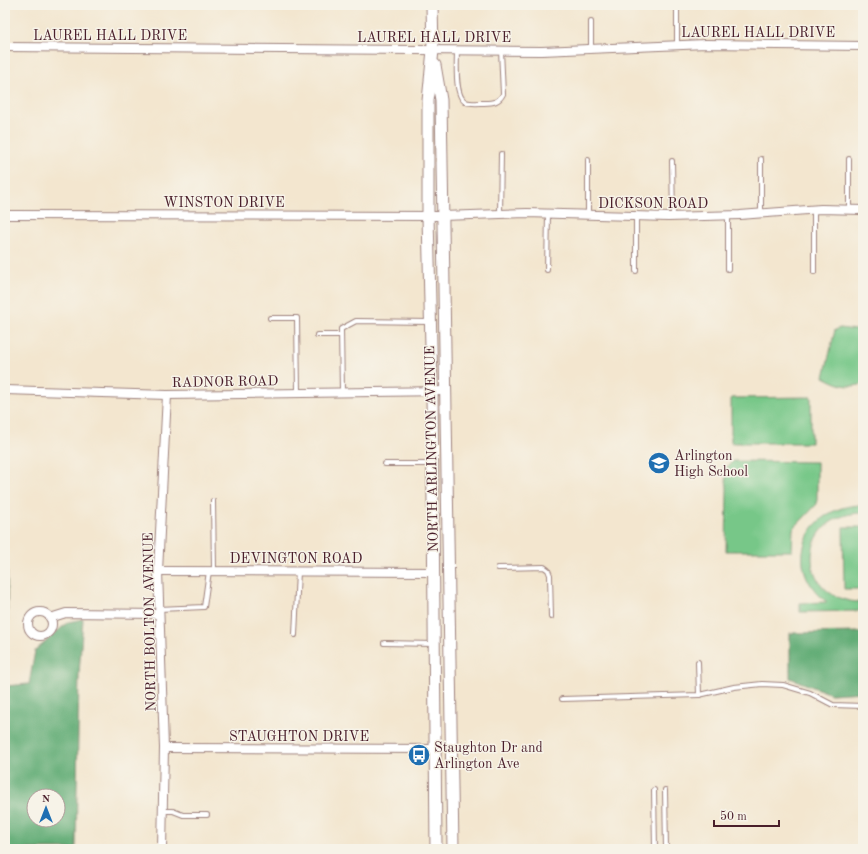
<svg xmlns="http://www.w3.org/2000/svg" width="868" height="854" font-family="'Old Standard TT',serif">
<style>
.green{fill:#77c788;stroke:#60735a}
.forest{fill:#61ac74;stroke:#566650;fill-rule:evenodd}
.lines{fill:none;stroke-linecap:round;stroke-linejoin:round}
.lane-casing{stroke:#9e827d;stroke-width:6}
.street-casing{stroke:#9e827d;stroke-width:10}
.secondary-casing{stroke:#9e827d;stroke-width:13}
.lane{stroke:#fff;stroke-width:4}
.street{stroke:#fff;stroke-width:8}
.secondary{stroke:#fff;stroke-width:11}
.labels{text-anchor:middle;stroke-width:3;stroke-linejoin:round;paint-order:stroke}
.street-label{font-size:14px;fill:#4a1f2b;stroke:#f7f3e8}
.poi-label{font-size:14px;fill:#4a1f2b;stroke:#f7f3e8;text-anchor:start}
</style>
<rect width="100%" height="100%" fill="#f7f3e8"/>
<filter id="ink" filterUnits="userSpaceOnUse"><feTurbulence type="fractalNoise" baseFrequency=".025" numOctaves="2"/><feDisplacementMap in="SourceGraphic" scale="8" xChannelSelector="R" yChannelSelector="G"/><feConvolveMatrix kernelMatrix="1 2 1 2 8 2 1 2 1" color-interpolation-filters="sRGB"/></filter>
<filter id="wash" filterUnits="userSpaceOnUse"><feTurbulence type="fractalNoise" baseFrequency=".012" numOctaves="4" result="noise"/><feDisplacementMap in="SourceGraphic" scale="16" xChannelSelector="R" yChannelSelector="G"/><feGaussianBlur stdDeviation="0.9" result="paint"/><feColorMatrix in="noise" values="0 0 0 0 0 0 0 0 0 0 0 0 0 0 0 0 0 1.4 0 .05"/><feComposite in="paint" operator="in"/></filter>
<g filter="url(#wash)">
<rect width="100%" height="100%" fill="#f3e6cf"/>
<!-- green -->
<g class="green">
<path d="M840,328L863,331V384C848,389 837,384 824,377L835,330Z"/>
<polygon points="811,397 811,443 731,443 731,398"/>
<polygon points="733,461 817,462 817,504 793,529 792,551 726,551 727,488 725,469"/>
<path d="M863,505V513C794,514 796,603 863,602V611L800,612V603L827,602C780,566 806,505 863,505Z"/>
<polygon points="843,527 863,527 863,589 844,589"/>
</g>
<!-- forest -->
<g class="forest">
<polygon points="5,567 7,568 8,637 5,644"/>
<path d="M83,619L79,674L76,849H5V686L29,684L35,651L68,622ZM34,796H58V820H34Z"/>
<polygon points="863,632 863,692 831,694 790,678 790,633"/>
</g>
</g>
<g filter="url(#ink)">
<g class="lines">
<!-- lane casing -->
<g class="lane-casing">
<g id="lane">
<polyline points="677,5 677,45"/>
<polyline points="591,49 591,22"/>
<path d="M457,51C457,62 454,97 466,102C471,104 479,103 484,103C493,103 499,102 503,94L501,50"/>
<polyline points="761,159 761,213"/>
<polyline points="849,159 849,210"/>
<polyline points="588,160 588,215"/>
<polyline points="672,161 673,217"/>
<polyline points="500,214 501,154"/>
<polyline points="728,216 728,269"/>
<polyline points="547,270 548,214"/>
<polyline points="636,271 636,216"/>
<polyline points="814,272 814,210"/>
<polyline points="270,318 297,318 298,393"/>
<polyline points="317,335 341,335"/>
<polyline points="342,392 341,329 356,321 430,322"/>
<polyline points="385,464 433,464"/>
<polyline points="213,501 214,570"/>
<polyline points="498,568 544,567 548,570 550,575 551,617"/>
<polyline points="159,609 204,607 209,571"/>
<polyline points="295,635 298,571"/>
<polyline points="384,643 434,644"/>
<polyline points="698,662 699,695"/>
<polyline points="562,699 699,695 734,687 762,684 783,685 810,693 833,705 863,706"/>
<polyline points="654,790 655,849"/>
<polyline points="665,790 666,849"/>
<polyline points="163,811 173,811 183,815 207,815"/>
</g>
</g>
<!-- street casing -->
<g class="street-casing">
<g id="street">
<polyline points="5,47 542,51 706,44 863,46"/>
<polyline points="5,215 442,216 527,213 668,217 740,215 821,209 863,210"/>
<polyline points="5,390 167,395 445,391"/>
<polyline points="158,571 433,572"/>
<circle cx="40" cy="624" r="12"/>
<polyline points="50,618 66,613 159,614"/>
<polyline points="164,748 434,749"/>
<polyline points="162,849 164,748 158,571 167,395"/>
</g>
</g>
<!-- secondary casing -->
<g class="secondary-casing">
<g id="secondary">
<polyline points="432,5 433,50 428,101 428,216 432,390 436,849"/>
<polyline points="435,65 441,100 453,849"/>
</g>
</g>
<!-- lane -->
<use href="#lane" class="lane"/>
<!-- street -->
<use href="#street" class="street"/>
<!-- secondary -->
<use href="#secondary" class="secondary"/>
</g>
</g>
<!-- icons -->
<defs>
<g id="school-disc" transform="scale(1.15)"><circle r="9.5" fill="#1f6fb2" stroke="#f7f3e8"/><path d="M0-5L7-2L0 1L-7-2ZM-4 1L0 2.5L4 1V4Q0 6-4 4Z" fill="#fff"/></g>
<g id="bus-disc" transform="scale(1.15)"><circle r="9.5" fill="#1f6fb2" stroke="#f7f3e8"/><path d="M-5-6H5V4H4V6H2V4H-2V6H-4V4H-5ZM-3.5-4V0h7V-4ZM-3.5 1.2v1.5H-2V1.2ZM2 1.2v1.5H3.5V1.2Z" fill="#fff"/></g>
</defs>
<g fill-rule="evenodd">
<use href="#school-disc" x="659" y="463"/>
<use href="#bus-disc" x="419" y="755"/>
</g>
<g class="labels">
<!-- street labels -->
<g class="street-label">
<text x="758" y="37">LAUREL HALL DRIVE</text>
<text x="110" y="40">LAUREL HALL DRIVE</text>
<text x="434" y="42">LAUREL HALL DRIVE</text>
<text x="224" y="207">WINSTON DRIVE</text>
<text x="653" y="208">DICKSON ROAD</text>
<text transform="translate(225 381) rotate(-1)" y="5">RADNOR ROAD</text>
<text transform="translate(431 449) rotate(-91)" y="5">NORTH ARLINGTON AVENUE</text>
<text x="296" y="563">DEVINGTON ROAD</text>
<text transform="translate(149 622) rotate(-91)" y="5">NORTH BOLTON AVENUE</text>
<text x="299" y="741">STAUGHTON DRIVE</text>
</g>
<!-- poi labels -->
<g class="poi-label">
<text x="674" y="460">Arlington<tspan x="674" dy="16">High School</tspan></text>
<text x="434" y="752">Staughton Dr and<tspan x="434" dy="16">Arlington Ave</tspan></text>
</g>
</g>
<!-- margin -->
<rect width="868" height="854" fill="none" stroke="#f7f3e8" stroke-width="20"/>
<!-- north arrow -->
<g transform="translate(46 808)"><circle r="19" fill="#f7f3e8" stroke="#b29e9c"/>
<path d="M0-3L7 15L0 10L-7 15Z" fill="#1f6fb2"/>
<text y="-6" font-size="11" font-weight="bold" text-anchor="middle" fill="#4a1f2b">N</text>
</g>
<!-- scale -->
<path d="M714 820v6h65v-6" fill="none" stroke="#4a1f2b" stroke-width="2"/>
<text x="720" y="820" font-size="12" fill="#4a1f2b" stroke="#f7f3e8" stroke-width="3" paint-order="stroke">50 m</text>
</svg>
